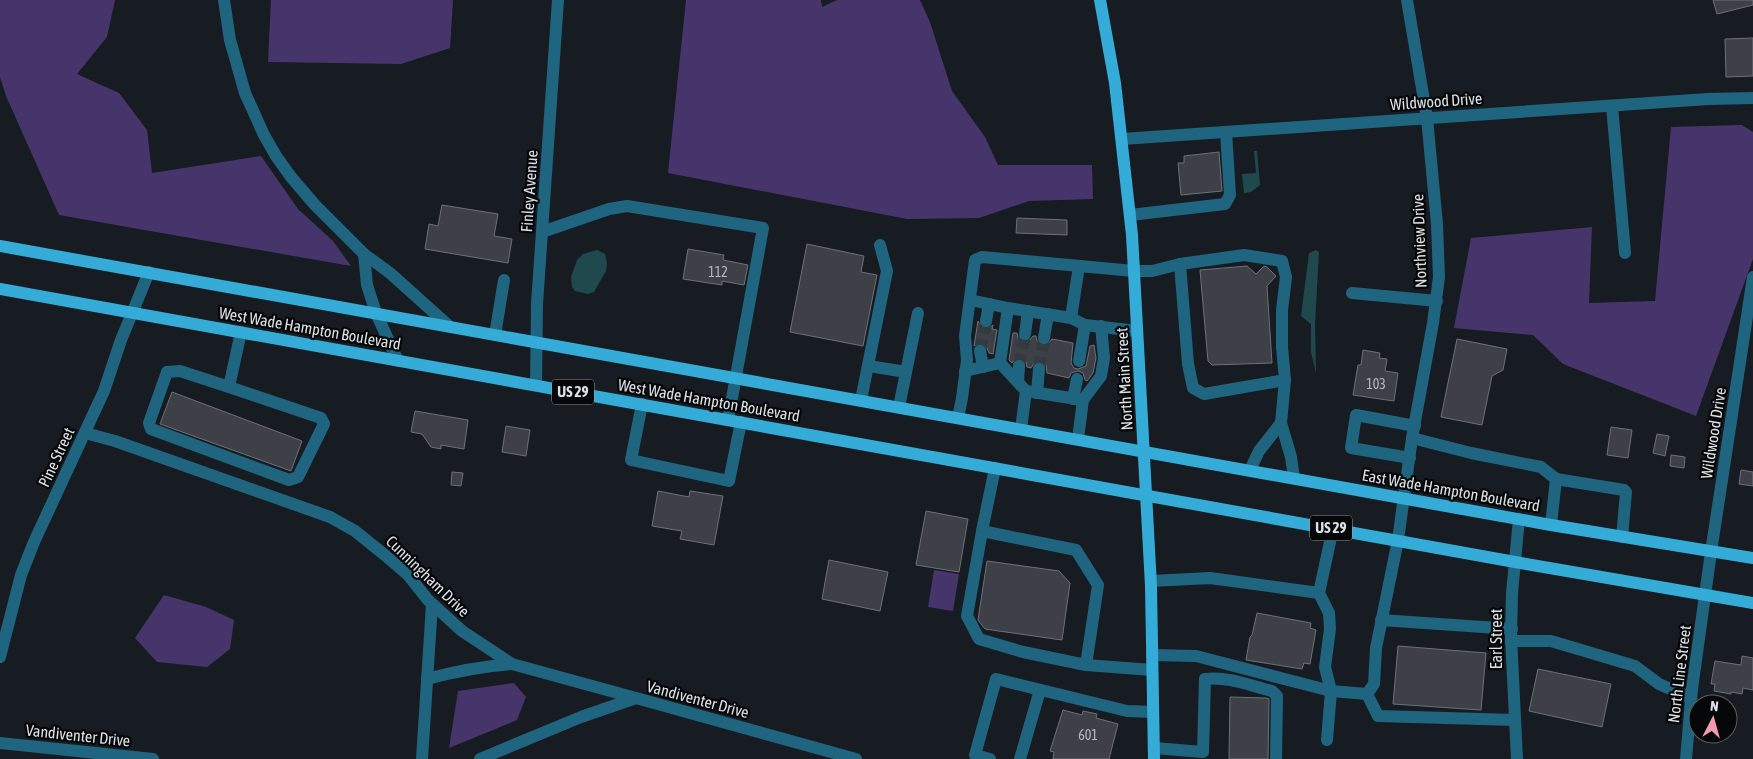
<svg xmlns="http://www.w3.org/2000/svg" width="1753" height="759" font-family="'Asap Condensed',sans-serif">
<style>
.green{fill:#46356b}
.water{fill:#20494d}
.building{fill:#3e4047;stroke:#6e7078}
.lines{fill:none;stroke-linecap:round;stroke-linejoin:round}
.minor-tunnel{stroke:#353a3f;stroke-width:12;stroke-dasharray:12 6;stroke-linecap:butt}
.minor{stroke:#1f657f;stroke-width:12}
.major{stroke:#34acd7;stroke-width:12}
.labels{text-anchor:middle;stroke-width:4.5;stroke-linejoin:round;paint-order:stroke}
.number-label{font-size:14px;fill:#b5b9be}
.shield{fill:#050709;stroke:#9ca0a3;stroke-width:1}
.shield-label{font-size:15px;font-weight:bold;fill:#dde1e5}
.street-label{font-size:16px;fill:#dde1e5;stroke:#050709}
</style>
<rect width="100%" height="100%" fill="#171c22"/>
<!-- green -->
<g class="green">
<polygon points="0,0 115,0 107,37 77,74 119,93 147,130 152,173 261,156 298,209 333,241 351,266 59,215 6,96 0,77"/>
<polygon points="271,0 453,0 450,48 401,64 268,62"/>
<polygon points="686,0 821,0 822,7 837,0 920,0 930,22 952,91 985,137 998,165 1092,165 1093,199 1029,201 979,218 907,219 668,173"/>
<polygon points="1742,125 1753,132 1753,259 1696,416 1563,364 1533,335 1454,328 1471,238 1592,227 1589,303 1655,301 1671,127"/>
<polygon points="934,570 959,574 953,611 928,607"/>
<polygon points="164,595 206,607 234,620 230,649 207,667 157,662 135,638"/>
<polygon points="514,683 526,697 517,720 449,748 458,691"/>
</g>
<!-- water -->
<g class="water">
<polygon points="1254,151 1257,151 1260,185 1251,192 1244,193 1242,174 1256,173"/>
<polygon points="597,250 605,254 607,263 606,271 594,292 588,294 575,291 572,287 571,277 577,260 583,254"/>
<polygon points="1316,250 1319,252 1315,324 1316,373 1311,352 1311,324 1301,316 1309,253"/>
</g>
<!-- building -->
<g class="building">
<polygon points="1713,0 1753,0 1753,5 1717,14"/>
<polygon points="1753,38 1753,76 1726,77 1725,39"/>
<polygon points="1219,152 1222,191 1181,195 1178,163 1184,163 1184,156"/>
<polygon points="442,205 498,214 494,236 512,239 508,263 425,249 429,224 438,226"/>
<polygon points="1017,218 1067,220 1067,235 1016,233"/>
<polygon points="807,244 864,256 861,272 877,275 863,346 790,332"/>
<polygon points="688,249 724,255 723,260 748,265 744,285 722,281 722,285 683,279"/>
<polygon points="1247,266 1256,274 1264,266 1267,267 1276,276 1267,286 1272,363 1212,365 1208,361 1200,270"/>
<polygon points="978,321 981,327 988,329 993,325 992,329 997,330 993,354 989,353 986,346 983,344 978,343 974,346"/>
<polygon points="1013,333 1017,333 1018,338 1023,342 1029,341 1033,336 1036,336 1037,341 1042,346 1047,345 1052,339 1073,343 1071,363 1074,368 1078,369 1086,366 1090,346 1094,345 1096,358 1093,373 1087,381 1085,380 1083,373 1078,371 1071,373 1069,378 1047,373 1046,365 1040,361 1035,362 1031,368 1027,367 1026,362 1020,358 1015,359 1012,363 1009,360"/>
<polygon points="1457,339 1507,349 1503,370 1492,376 1482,425 1441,417"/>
<polygon points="1363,350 1380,353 1379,358 1387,359 1385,371 1398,373 1394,401 1353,395 1358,365 1361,365"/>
<polygon points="172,392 302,441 291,471 160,424"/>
<polygon points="415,411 468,420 464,449 441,445 441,449 431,447 422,434 411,432"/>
<polygon points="506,426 530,430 526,456 502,452"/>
<polygon points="1611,427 1632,430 1628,458 1607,455"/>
<polygon points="1657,434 1669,436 1665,456 1653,453"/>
<polygon points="1671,455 1685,457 1684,468 1670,466"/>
<polygon points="1741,470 1753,472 1753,486 1739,484"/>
<polygon points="452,472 463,473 461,486 451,485"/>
<polygon points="658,491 689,497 690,491 723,496 714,545 680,539 682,531 652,526"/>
<polygon points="926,511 968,519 959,572 916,565"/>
<polygon points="829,560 888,572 880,611 822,599"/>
<polygon points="987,561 1059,571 1070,583 1062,640 985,629 978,620"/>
<polygon points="1257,613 1311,623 1310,628 1316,630 1310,664 1304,663 1302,669 1246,660 1250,637 1252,635"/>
<polygon points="1398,646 1486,653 1481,710 1393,704"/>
<polygon points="1742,656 1753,658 1753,690 1743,688 1742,694 1731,692 1731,694 1714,691 1715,684 1711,684 1715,661 1741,665"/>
<polygon points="1538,669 1611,684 1602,727 1529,711"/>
<polygon points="1230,697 1266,698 1269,699 1268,759 1229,759"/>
<polygon points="1063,710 1082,715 1083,711 1097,714 1096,718 1118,724 1109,759 1053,759 1054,752 1050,751"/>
</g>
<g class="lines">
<!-- minor-tunnel -->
<g class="minor-tunnel">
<polyline points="980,351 986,321"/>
<polyline points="1019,366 1025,334"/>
<polyline points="1039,369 1044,338"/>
</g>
<!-- minor -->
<g class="minor">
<polyline points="224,0 230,40 245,93 264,135 276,156 291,177 315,205 364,254 390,273 449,326"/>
<polyline points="1612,106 1625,253"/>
<polyline points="1122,139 1708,99 1753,98"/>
<polyline points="1130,215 1225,204 1230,195 1226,132"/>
<polyline points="542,232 609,209 627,206 763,228 728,420"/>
<polyline points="364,254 367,285 376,313 398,361"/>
<polyline points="1180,264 1188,364 1193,388 1204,394 1285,380"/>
<polyline points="1352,293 1437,301"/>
<polyline points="970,300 1008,308"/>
<polyline points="1071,318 1085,325 1137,331"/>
<polyline points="986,321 989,304"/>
<polyline points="1025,334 1028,311"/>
<polyline points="495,335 504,280"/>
<polyline points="1044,338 1048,314"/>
<polyline points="980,351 983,367"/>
<polyline points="1079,361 1085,325"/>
<polyline points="869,366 906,372"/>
<polyline points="965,371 1000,363"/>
<polyline points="1018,382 1019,366"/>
<polyline points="536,385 537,304 558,0"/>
<polyline points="229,387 321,418 324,424 298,477 289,480 151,429 149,423 167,372 180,371 229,387 241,332"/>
<polyline points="1026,391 1083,400 1078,439"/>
<polyline points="1037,393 1039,369"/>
<polyline points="1073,399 1077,379"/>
<polyline points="861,400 887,271 880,245"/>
<polyline points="1083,400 1101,376 1104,358 1101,326"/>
<polyline points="642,404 631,460 729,481 741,422"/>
<polyline points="899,407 918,313"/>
<polyline points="958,418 962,398 967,360 965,336 975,260 982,257 1134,271 1152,271 1180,264 1244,255 1282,261 1286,277 1282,310 1282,347 1285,380 1281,423 1291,457 1294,478"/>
<polyline points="1021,429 1026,391 1000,363 1008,308 1071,318 1079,266"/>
<polyline points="85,433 115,441 330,517 355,531 386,556 408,575 428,600 462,631 512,664 636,698"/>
<polyline points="1412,438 1471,453 1541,467 1556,479 1551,525"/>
<polyline points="1410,458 1351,448 1356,415 1415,426"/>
<polyline points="995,468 982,531 1076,550 1098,585 1086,665 1152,670"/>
<polyline points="1250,470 1259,451 1281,423"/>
<polyline points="1556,479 1624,490 1626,492 1622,537"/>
<polyline points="982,531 967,616 979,639 1023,652 1086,665"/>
<polyline points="1151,581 1210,578 1319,593"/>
<polyline points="1381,620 1512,629"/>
<polyline points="1511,641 1551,641 1635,666 1659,684 1691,698"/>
<polyline points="1152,655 1196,656 1331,691 1367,694 1374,684 1376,648 1398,540 1412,438 1433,323 1439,277 1437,224 1427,118 1407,0"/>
<polyline points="0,657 21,575 34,542 104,391 121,340 149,272"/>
<path d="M427,679C456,671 483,666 512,664"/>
<polyline points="1367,694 1378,716 1515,720"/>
<polyline points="1327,740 1331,691 1325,667 1330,629 1329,613 1319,593 1333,528"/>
<polyline points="0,743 153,759"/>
<path d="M1154,748L1203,752L1205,679C1228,676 1251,686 1272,691L1277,696L1276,759"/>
<polyline points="422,759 432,604"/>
<polyline points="480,759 581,717 636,698 856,759"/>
<polyline points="990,759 975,755 996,679 1127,711 1153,712"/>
<polyline points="1020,759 1040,690"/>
<polyline points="1517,759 1511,637 1512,593 1519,519"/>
<polyline points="1686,759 1692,689 1711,552 1753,277"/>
</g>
<!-- major -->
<g class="major">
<polyline points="1100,0 1115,83 1132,235 1151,586 1154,759"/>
<polyline points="0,246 1551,525 1753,558"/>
<polyline points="0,289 1515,562 1753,603"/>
</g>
</g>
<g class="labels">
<!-- number labels -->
<g class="number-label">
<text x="718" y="277">112</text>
<text x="1376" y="389">103</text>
<text x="1088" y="740">601</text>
</g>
<!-- shield labels -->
<g class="shield">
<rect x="552" y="379.5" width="42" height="25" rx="4"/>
<rect x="1310" y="515.5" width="42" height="25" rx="4"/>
</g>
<g class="shield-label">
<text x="573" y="397">US 29</text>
<text x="1331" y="533">US 29</text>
</g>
<!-- street labels -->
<g class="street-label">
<text transform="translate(1436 101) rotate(-4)" y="6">Wildwood Drive</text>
<text transform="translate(529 191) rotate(-86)" y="6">Finley Avenue</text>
<text transform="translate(1419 241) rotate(-92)" y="6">Northview Drive</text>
<text transform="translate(310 328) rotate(10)" y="6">West Wade Hampton Boulevard</text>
<text transform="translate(1124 379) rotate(-93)" y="6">North Main Street</text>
<text transform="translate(709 400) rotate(10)" y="6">West Wade Hampton Boulevard</text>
<text transform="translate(1713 433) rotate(-81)" y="6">Wildwood Drive</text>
<text transform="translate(56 457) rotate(-65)" y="6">Pine Street</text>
<text transform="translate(1451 490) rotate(10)" y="6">East Wade Hampton Boulevard</text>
<text transform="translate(428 576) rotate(44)" y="6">Cunningham Drive</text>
<text transform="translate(1496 639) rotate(-90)" y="6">Earl Street</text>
<text transform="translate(1679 674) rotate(-83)" y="6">North Line Street</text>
<text transform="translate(698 699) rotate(15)" y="6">Vandiventer Drive</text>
<text transform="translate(78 735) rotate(6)" y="6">Vandiventer Drive</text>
</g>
</g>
<!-- north arrow -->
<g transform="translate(1713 719) rotate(6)"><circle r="24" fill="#050709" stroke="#5b5e61"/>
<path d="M0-4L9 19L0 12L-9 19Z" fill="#f29aad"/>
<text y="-8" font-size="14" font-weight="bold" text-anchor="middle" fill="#dde1e5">N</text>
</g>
</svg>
